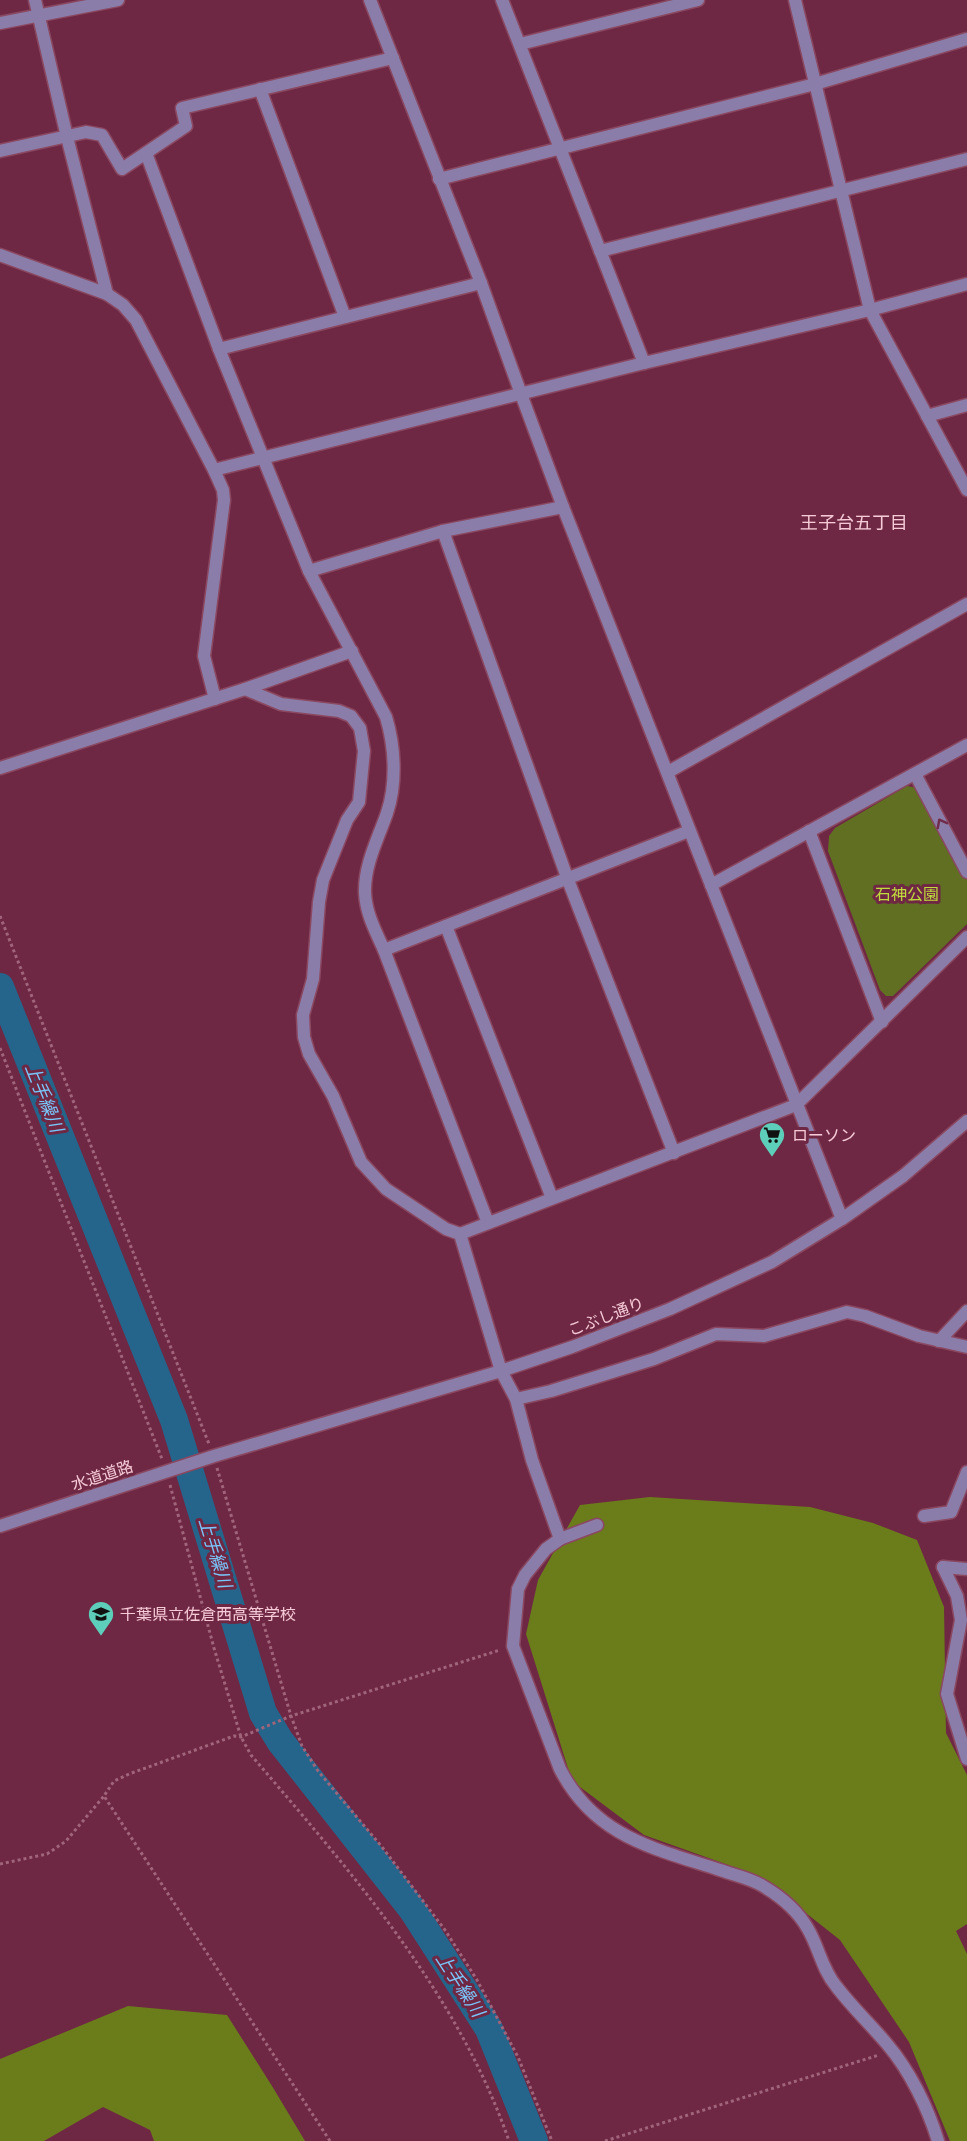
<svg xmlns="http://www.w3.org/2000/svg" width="967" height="2141" font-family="'Golos Text','Noto Sans JP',sans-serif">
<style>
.green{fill:#606f21}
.forest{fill:#6b7c1b}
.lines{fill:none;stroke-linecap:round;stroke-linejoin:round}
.river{stroke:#25658c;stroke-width:28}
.minor-casing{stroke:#8a4861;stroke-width:15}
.tertiary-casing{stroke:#8a4861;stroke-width:15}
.path{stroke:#a1657b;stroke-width:3;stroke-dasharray:3 3;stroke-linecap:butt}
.minor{stroke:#8b7da9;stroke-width:12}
.tertiary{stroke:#8b7da9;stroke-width:12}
.oneway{stroke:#702c49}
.labels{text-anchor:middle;stroke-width:6;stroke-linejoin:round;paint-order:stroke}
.park-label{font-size:16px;fill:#bfdb3c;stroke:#6f2844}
.poi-label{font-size:16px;fill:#f6cad7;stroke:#6f2844;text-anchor:start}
.street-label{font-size:16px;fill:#f6cad7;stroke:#6f2844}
.neighbourhood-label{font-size:18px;fill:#f6cad7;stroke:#6f2844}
.water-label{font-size:18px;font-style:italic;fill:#79c8fc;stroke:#6f2844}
</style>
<rect width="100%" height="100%" fill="#6f2844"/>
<!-- green -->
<polygon class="green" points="907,786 917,788 967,878 967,924 893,996 886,996 880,990 828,851 829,836 835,828"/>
<!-- forest -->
<g class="forest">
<polygon points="650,1497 810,1507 873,1523 917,1540 944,1607 946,1733 967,1775 967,1924 956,1931 967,1954 967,2141 950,2141 909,2042 840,1940 759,1876 644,1835 572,1781 526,1634 538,1580 580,1505"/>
<polygon points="128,2006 227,2015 272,2086 305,2141 154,2141 150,2130 103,2107 44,2141 0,2141 0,2059"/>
</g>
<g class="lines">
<!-- river -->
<polyline class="river" points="0,987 174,1420 263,1713 280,1741 412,1909 489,2029 534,2141"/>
<!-- minor casing -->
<g class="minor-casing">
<g id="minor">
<polyline points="35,0 67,137 107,294"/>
<polyline points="370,0 481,283 521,394"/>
<polyline points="502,0 644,363"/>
<polyline points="795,0 870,310 967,490"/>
<polyline points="0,23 118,0"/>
<polyline points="520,44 698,0"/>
<polyline points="260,89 345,317"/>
<polyline points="0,151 86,132 102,135 122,169 186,126 182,108 393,58"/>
<path d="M146,153L219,349L309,571L386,717C395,747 397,783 387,813C378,839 364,865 365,893C366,914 376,932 384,950L488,1223"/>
<polyline points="439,179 815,84 967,39"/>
<polyline points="600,251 967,159"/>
<polyline points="0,255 107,294 123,305 136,320 214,470 223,490 224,500 204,656 215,699"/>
<polyline points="219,349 481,283"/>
<polyline points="927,416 967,405"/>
<polyline points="443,531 568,880 674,1153"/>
<polyline points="309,571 443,531 563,507"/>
<polyline points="245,689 281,704 339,711 351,716 360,728 364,751 359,802 347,820 323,880 319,902 313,979 303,1015 304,1037 309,1054 333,1096 361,1162 386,1189 446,1229 460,1234 501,1371 516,1399 532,1460 560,1539"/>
<polyline points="0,768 245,689 352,651"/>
<polyline points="668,772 967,604"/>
<polyline points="915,774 967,872"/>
<polyline points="809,831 882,1022"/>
<polyline points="711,885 967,745"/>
<polyline points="446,926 552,1198"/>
<polyline points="384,950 689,831"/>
<polyline points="460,1234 796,1105 967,937"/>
<polyline points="939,1341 967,1311"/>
<polyline points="516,1399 551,1391 654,1359 716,1334 764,1336 847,1312 865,1316 919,1336 967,1347"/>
<polyline points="924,1516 951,1512 967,1472"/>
<path d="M597,1525L560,1539L546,1549L525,1575L518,1589L513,1646L560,1769C595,1837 653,1848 720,1870C734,1875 750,1878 763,1886C780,1896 798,1911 808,1929C819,1948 822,1969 836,1986C852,2007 871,2025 887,2044C910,2071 928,2108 938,2141"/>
<polyline points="943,1567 957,1596 961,1620 947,1694 967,1759"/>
<polyline points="943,1567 967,1569"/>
</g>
</g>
<!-- tertiary casing -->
<g class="tertiary-casing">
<g id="tertiary">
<polyline points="521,394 563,507 842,1219"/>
<polyline points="214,470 644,363 870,310 967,284"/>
<polyline points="0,1526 214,1456 501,1371 572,1347 670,1309 772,1262 842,1219 903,1176 967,1121"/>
</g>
</g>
<!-- path -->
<g class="path">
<polyline points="0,916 209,1444"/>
<polyline points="0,1048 162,1459"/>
<polyline points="217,1468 291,1716 302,1746 318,1771 382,1847 445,1930 477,1980 518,2057 552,2141"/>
<path d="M170,1485L214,1648L241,1737L251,1755C351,1872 458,1993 509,2141"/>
<polyline points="0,1864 47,1854 66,1841 104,1796"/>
<polyline points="330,2141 104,1796 114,1781 129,1774 234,1736 241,1737 291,1716 500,1650"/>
<polyline points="605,2141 879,2055"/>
</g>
<!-- minor -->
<use href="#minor" class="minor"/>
<!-- tertiary -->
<use href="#tertiary" class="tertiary"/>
</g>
<!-- one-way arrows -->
<defs><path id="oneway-chevron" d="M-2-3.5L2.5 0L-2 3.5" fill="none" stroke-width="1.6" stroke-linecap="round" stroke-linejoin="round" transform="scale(1.5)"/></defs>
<use class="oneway" href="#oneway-chevron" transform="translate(941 823) rotate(-118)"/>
<!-- icons -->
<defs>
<g id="supermarket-pin" transform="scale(1.35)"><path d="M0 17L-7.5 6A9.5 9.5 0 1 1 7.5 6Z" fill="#5dceb9" stroke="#6f2844"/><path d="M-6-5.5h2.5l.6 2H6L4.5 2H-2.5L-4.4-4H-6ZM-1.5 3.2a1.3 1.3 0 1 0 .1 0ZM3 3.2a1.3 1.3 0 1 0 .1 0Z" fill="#111"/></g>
<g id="school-pin" transform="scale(1.35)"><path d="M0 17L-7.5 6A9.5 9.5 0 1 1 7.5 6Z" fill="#5dceb9" stroke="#6f2844"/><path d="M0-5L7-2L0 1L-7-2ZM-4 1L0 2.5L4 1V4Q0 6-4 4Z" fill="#111"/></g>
</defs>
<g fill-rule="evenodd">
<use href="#supermarket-pin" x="772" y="1135"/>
<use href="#school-pin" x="101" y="1614"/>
</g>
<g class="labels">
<!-- park labels -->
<g class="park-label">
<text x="907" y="900">石神公園</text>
</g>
<!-- poi labels -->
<g class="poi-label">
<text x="792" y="1141">ローソン</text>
<text x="120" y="1620">千葉県立佐倉西高等学校</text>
</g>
<!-- street labels -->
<g class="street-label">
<text transform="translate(606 1316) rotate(-21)" y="6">こぶし通り</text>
<text transform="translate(102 1475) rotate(-18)" y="6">水道道路</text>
</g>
<!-- neighbourhood labels -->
<g class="neighbourhood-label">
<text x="854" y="529">王子台五丁目</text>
</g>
<!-- water labels -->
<g class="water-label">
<text transform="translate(44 1098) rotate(68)" y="6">上手繰川</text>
<text transform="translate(215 1553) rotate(73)" y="6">上手繰川</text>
<text transform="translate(460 1985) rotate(57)" y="6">上手繰川</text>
</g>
</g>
</svg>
